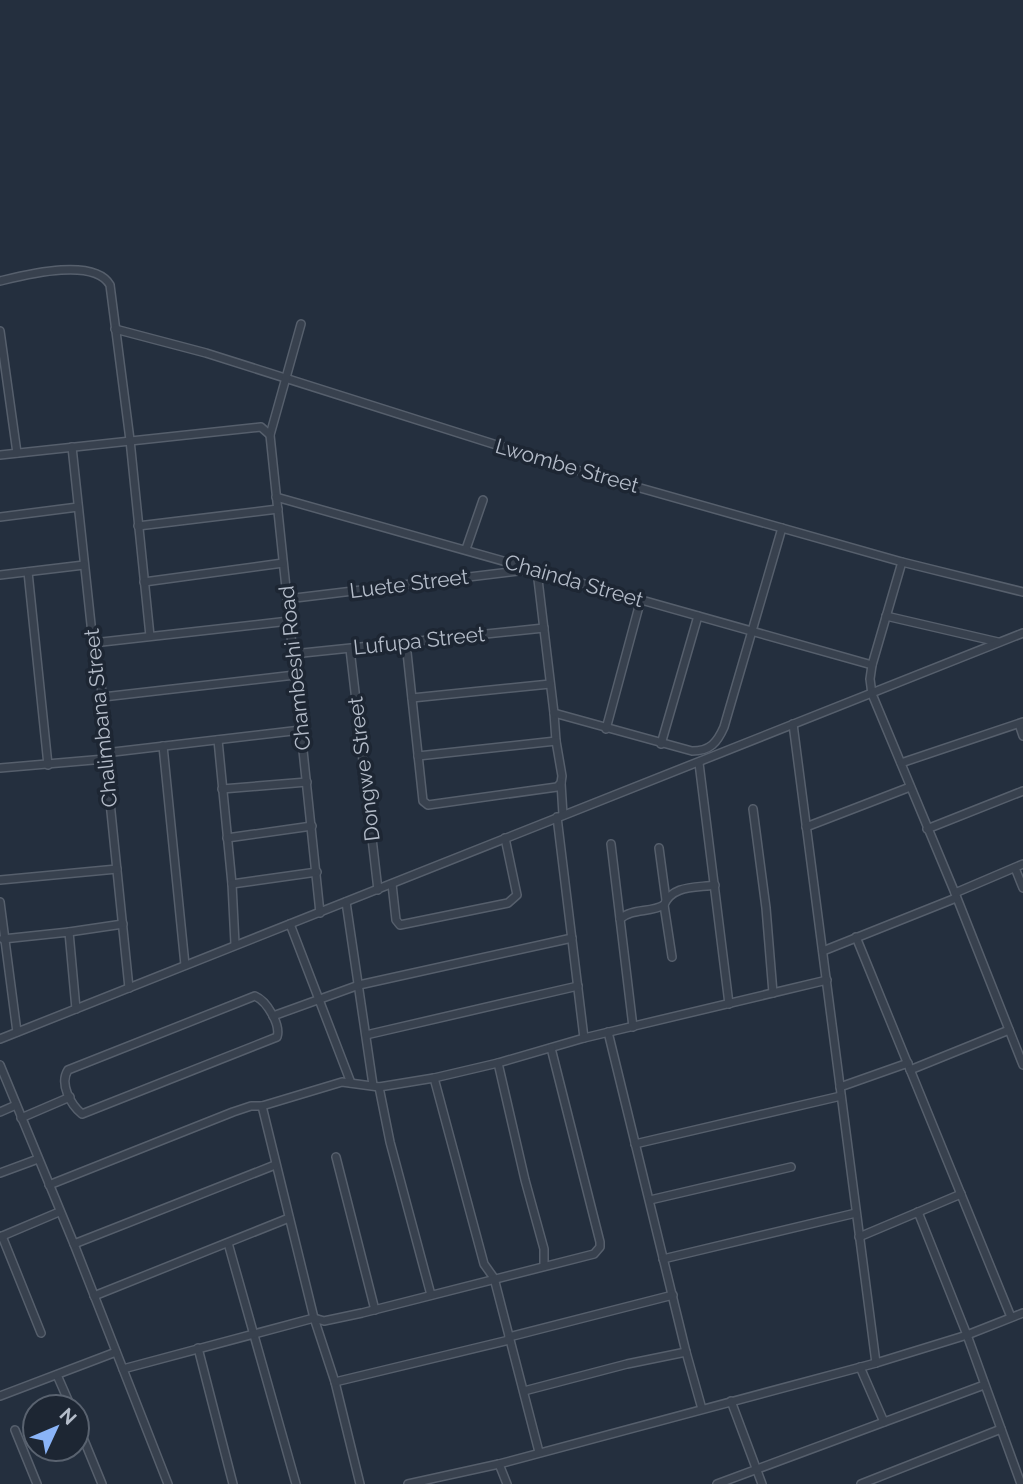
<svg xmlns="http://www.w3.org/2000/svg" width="1023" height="1484" font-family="Raleway,sans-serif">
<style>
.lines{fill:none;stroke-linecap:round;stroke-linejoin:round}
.minor-casing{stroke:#565f6c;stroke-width:10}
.minor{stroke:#38414e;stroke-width:7}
.labels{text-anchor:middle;stroke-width:7;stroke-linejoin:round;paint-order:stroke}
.street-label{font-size:21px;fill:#b4bcc9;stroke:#1d2633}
</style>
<rect width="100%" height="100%" fill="#242f3e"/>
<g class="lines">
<!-- minor casing -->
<g class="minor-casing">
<g id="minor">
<path d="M0,281C25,275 94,257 110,285L130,440L150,636"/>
<polyline points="115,329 206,353 566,467 902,562 1023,592"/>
<polyline points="0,331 17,453"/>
<polyline points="270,435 301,324"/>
<polyline points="72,447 93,643 103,697 105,753 129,988"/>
<polyline points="0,455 261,427 270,435 320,913"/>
<polyline points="276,497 872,665"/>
<polyline points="0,517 78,507"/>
<polyline points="138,526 278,509"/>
<polyline points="466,549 483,500"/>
<polyline points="902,562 872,665 870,679 872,694 955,893 1023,1065"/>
<polyline points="28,572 48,765"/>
<polyline points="0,575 84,565"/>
<polyline points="144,582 283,563"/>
<polyline points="287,599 526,570"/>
<polyline points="886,616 998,642"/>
<polyline points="93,643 289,621"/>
<polyline points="406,643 423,801 428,805 557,787 561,783 562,776 556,741 554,713 537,571"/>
<polyline points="350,649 378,890"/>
<polyline points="293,654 544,628"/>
<polyline points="103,697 295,675"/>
<polyline points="412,698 550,684"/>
<path d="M554,713L692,751C710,751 717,743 724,727L782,528"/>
<polyline points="793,724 876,1363"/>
<polyline points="1019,724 1023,736"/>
<polyline points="606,729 641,599"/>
<polyline points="218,740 232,884 235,944"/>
<polyline points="661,744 698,616"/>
<polyline points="163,746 185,965"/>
<polyline points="105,753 301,730"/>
<polyline points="418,756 556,741"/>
<polyline points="699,763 729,1004"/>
<polyline points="901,763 1023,722"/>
<polyline points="0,768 105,759"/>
<polyline points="561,783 563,815"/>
<polyline points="222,789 307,782"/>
<polyline points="753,809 766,908 773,993"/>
<polyline points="557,817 584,1038"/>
<polyline points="806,827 910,787"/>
<polyline points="927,829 1023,791"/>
<polyline points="227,838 312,826"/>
<polyline points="611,844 633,1027"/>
<polyline points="659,848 666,900"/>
<polyline points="1015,868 1023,888"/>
<polyline points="0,880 117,869"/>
<polyline points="232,884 317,872"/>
<polyline points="392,884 396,920 400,925 508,903 517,895 505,838"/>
<polyline points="955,893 1023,864"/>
<polyline points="0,902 17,1032"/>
<polyline points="346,902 373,1085"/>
<path d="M620,919C632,908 650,913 664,905"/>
<polyline points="290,924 351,1083"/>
<polyline points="69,932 123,924"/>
<polyline points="856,937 1011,1317"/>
<polyline points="3,939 69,932 76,1009"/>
<polyline points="823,951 956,898"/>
<path d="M672,957L664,905C672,885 696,888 715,885"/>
<path d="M255,996C267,1001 281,1025 277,1037L82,1114C71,1105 59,1084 68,1070Z"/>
<polyline points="273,1016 359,985 572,938"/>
<polyline points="608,1032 686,1352 702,1409"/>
<polyline points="366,1035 578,986"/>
<polyline points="0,1039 1023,633"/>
<polyline points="498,1063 525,1180 544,1249 544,1266"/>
<polyline points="0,1065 74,1244 168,1484"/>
<polyline points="910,1070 1009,1030"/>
<polyline points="434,1078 484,1264 494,1278 539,1452"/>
<polyline points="379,1087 390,1142 431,1295"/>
<polyline points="840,1087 908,1063"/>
<polyline points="262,1106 314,1318 335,1382 360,1484"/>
<polyline points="0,1112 16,1105"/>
<polyline points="21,1118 70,1097"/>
<polyline points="635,1144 841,1096"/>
<polyline points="336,1157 375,1310"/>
<polyline points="0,1173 38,1159"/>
<polyline points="49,1185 233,1112 251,1106 262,1106 342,1082 379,1087 434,1078 498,1063 584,1038 827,980"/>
<polyline points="650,1200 791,1167"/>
<polyline points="918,1212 967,1335 1021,1484"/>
<polyline points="2,1236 41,1333"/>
<polyline points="0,1237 59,1212"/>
<polyline points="859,1237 961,1194"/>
<polyline points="228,1243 296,1484"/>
<polyline points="74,1244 275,1165"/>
<polyline points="663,1259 856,1213"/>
<polyline points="94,1296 289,1218"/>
<polyline points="509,1337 673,1295"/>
<polyline points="198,1348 233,1484"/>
<polyline points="860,1367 884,1422"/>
<polyline points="123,1369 314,1318 324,1321 362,1313 594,1254 600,1247 600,1242 551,1048"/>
<polyline points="57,1375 71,1407"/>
<polyline points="335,1382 509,1340"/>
<polyline points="524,1391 627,1364 686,1352"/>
<polyline points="0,1396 116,1352"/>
<polyline points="731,1401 762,1484"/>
<polyline points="77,1423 102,1484"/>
<polyline points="15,1430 37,1484"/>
<polyline points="499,1464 507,1484"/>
<polyline points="408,1484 499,1464 876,1363 967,1335 1023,1313"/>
<polyline points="717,1484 984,1385"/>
<polyline points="861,1484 1001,1429"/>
</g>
</g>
<!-- minor -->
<use href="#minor" class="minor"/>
</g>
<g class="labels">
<!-- street labels -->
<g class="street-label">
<text transform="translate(567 466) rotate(16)" y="7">Lwombe Street</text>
<text transform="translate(574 581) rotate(16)" y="7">Chainda Street</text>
<text transform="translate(409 584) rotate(-7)" y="7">Luete Street</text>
<text transform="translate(419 641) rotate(-6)" y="7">Lufupa Street</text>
<text transform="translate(295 668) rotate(-96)" y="7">Chambeshi Road</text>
<text transform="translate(101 718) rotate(-96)" y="7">Chalimbana Street</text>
<text transform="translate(364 769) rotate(-97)" y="7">Dongwe Street</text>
</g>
</g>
<!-- north arrow -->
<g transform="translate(56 1428) rotate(46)"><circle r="33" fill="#1d2633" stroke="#59626f" stroke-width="2"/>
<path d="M0-5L12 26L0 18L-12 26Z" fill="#8ab4f8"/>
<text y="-10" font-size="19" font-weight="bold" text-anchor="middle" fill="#b4bcc9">N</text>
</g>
</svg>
